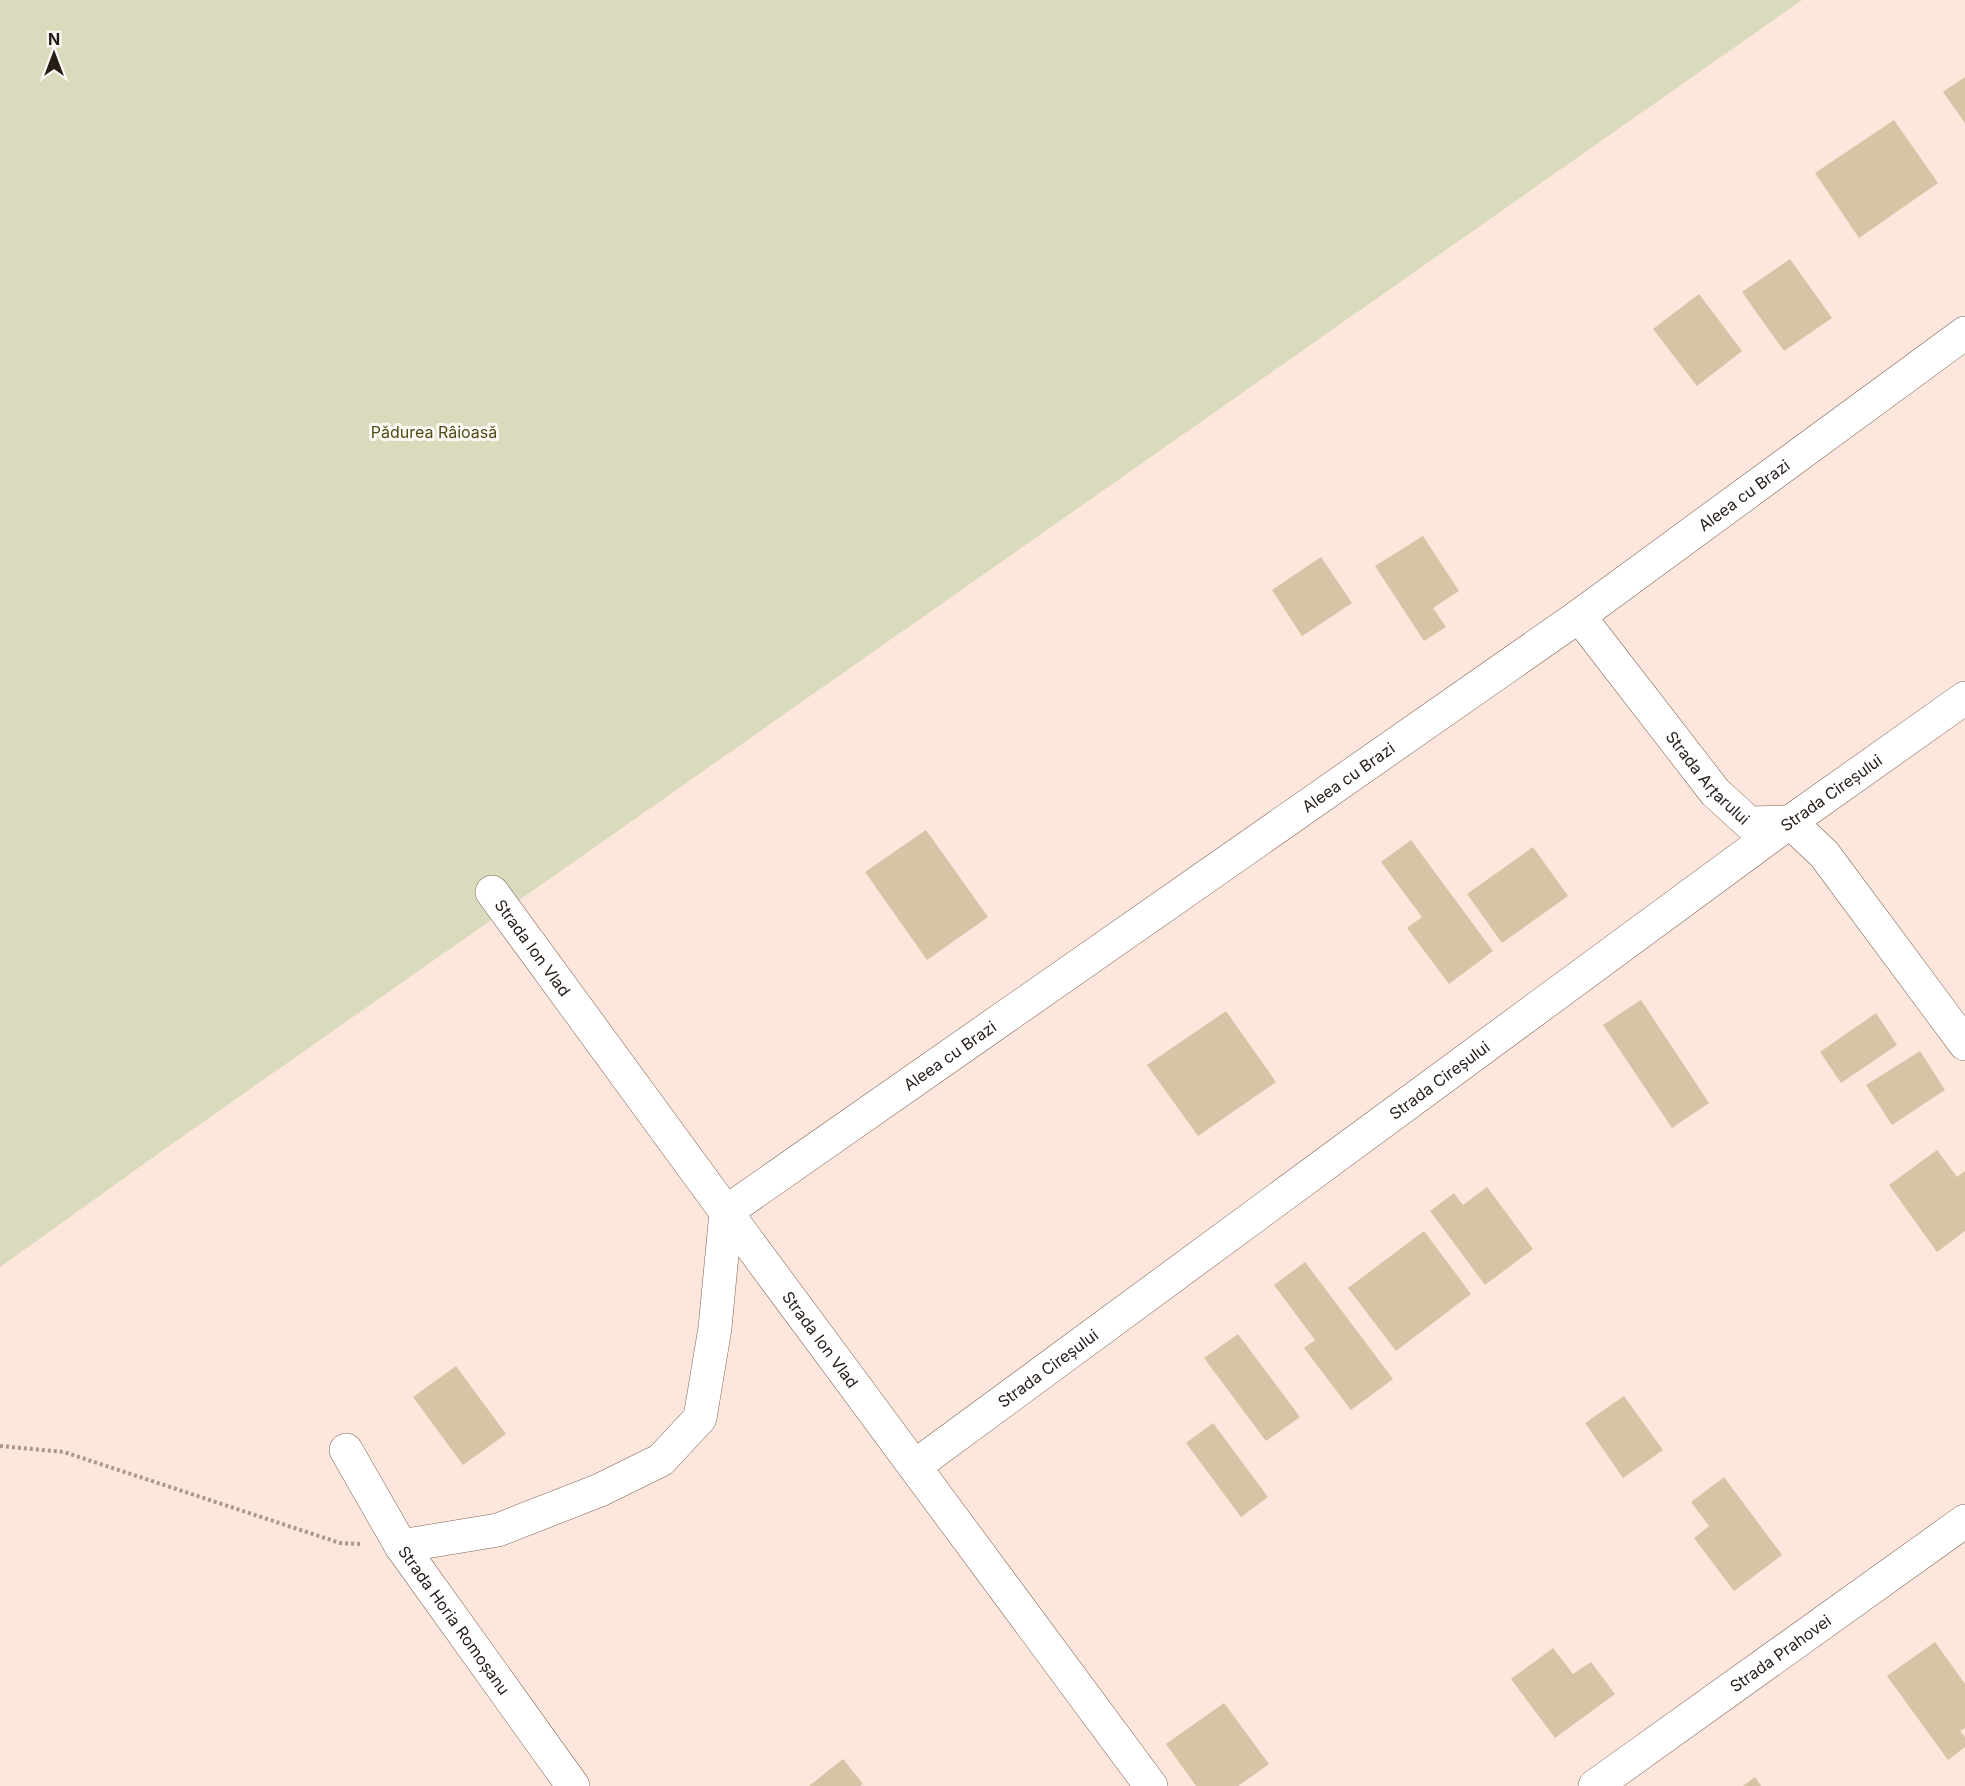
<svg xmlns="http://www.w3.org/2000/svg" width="1965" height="1786" font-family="Inter,sans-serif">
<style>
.green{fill:#dadbbd}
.building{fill:#d7c4a7}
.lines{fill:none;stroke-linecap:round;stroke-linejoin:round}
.minor-casing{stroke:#7c6357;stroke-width:34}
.path{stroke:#aa9890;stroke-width:4;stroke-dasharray:3 3;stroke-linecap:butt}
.minor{stroke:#fff;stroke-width:33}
.labels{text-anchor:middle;stroke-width:6;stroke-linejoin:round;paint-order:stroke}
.park-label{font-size:16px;fill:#4e4d17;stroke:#fef8f5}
.street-label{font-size:16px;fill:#261c18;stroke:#fef8f5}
</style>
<rect width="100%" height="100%" fill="#fde6db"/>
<!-- green -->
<polygon class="green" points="0,0 1802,0 169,1146 0,1267"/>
<!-- building -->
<g class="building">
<polygon points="1965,77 1965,123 1943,92"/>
<polygon points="1894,120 1938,183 1859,238 1815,173"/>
<polygon points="1790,259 1832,318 1784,351 1742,292"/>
<polygon points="1699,294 1742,351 1697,386 1653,329"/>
<polygon points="1423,536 1459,591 1433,608 1446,627 1424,641 1375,566"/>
<polygon points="1321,557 1352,603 1302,636 1272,590"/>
<polygon points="926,830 988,917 927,960 865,872"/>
<polygon points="1411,840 1493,951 1449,984 1407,928 1422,917 1381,862"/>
<polygon points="1533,847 1568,896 1502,943 1467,894"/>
<polygon points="1641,1000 1709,1103 1672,1128 1603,1025"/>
<polygon points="1226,1011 1276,1082 1198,1136 1147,1065"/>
<polygon points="1876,1013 1897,1045 1841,1083 1820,1052"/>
<polygon points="1920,1051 1945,1090 1892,1125 1866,1085"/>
<polygon points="1937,1150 1957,1177 1965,1171 1965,1231 1937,1252 1889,1185"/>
<polygon points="1487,1187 1533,1249 1485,1285 1430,1211 1454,1193 1463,1205"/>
<polygon points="1424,1231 1471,1294 1396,1351 1348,1288"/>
<polygon points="1305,1262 1393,1379 1351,1410 1304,1348 1315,1340 1274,1285"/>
<polygon points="1238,1334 1300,1417 1266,1441 1204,1358"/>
<polygon points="456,1366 506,1434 463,1465 413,1397"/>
<polygon points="1624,1396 1663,1450 1623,1478 1585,1423"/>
<polygon points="1213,1423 1268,1497 1241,1517 1186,1443"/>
<polygon points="1724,1477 1782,1555 1734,1591 1694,1538 1709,1526 1691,1502"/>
<polygon points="1935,1642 1965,1684 1965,1728 1960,1731 1965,1737 1965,1747 1948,1760 1887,1676"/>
<polygon points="1553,1648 1573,1674 1591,1662 1615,1694 1555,1738 1511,1679"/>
<polygon points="1224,1703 1269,1764 1238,1786 1196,1786 1166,1744"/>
<polygon points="843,1759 863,1784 860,1786 809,1786"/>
<polygon points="1755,1777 1761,1786 1743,1786"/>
</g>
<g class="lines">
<!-- minor casing -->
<g class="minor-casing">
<g id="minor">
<path id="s1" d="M1579,616L1715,792L1749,823L1790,822L1824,854L1965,1044"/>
<path id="s2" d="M492,892L726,1212L1151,1786"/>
<path id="s3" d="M346,1450L401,1546L573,1786"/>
<path id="s4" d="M915,1466L1790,822L1965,698"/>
<path id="s5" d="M401,1546L498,1530L600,1490L661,1460L700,1418L715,1328L726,1212L1579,616L1965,333"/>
<path id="s6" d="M1595,1786L1965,1521"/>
</g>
</g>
<!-- path -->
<polyline class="path" points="0,1446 64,1452 340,1543 361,1544"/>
<!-- minor -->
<use href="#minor" class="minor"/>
</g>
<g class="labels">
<!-- park labels -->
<g class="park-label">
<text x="434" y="438">Pădurea Râioasă</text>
</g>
<!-- street labels -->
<g class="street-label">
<text dy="6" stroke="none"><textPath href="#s5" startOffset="1786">Aleea cu Brazi</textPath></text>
<text dy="6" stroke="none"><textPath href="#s1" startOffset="207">Strada Arțarului</textPath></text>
<text dy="6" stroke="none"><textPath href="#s5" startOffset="1300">Aleea cu Brazi</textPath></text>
<text dy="6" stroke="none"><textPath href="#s4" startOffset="1137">Strada Cireșului</textPath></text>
<text dy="6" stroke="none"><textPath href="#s2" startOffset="69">Strada Ion Vlad</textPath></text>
<text dy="6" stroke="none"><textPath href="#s5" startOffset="814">Aleea cu Brazi</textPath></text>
<text dy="6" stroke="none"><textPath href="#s4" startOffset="651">Strada Cireșului</textPath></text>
<text dy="6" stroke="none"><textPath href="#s2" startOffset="555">Strada Ion Vlad</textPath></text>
<text dy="6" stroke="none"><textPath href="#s4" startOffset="165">Strada Cireșului</textPath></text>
<text dy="6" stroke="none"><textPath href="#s3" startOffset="202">Strada Horia Romoșanu</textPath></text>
<text dy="6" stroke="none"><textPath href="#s6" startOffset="228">Strada Prahovei</textPath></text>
</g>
</g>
<!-- north arrow -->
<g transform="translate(54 54)" stroke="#fef8f5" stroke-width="4.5" paint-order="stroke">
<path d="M0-4.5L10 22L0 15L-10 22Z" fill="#261c18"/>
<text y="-9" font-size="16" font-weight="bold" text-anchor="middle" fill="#261c18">N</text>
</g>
</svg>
